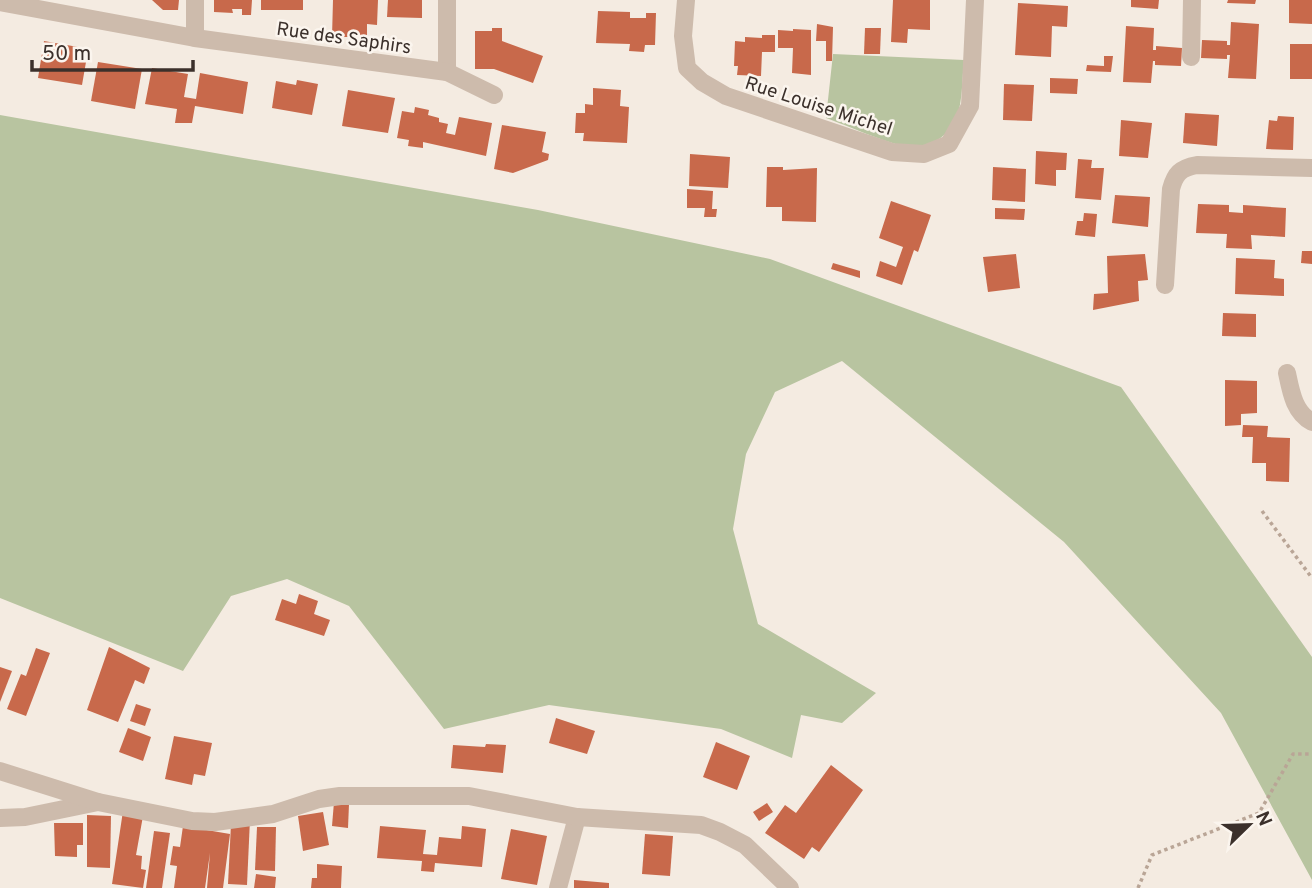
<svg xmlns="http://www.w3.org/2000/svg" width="1312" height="888" font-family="Overpass,sans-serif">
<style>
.green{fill:#b8c4a0}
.building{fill:#c8694b}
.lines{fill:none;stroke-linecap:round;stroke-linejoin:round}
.path{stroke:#b9a596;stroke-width:3.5;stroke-dasharray:3.5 3.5;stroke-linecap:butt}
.minor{stroke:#cdbbac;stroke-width:18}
.tertiary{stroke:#cdbbac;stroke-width:18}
.labels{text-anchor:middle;stroke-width:5;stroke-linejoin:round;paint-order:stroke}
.street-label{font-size:19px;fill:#3b302b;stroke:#fbf5ee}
</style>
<rect width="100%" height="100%" fill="#f4ebe1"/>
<!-- green -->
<g class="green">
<path d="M833,54L964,60C962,78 963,102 956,119C950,133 934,145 919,148C903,151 844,124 826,118Z"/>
<polygon points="0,115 538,210 770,259 1121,387 1312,657 1312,880 1221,713 1064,542 842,361 775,392 746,454 733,529 758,624 876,693 842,723 801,715 792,758 721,729 549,705 444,729 349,606 287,579 231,596 183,671 0,598"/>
</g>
<!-- building -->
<g class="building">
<polygon points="152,0 179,0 178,10 163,10"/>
<polygon points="214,0 252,0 251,15 242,15 242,9 232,9 233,13 214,12"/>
<rect x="261" y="0" width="42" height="10"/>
<polygon points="333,0 378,0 377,25 367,24 367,37 332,37"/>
<polygon points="388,0 422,0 422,18 387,17"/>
<polygon points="893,0 930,0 930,30 908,29 907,43 891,42"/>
<polygon points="1131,0 1159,0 1158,9 1131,7"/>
<polygon points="1228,0 1256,0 1255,4 1227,3"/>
<polygon points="1289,0 1312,0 1312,24 1289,23"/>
<polygon points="1018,3 1068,6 1067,27 1052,26 1051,57 1015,55"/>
<polygon points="598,11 630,12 630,18 646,18 646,13 656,13 655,45 645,45 644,52 629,51 630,44 596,43"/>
<polygon points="1231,22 1259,24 1256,79 1228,78 1230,55 1227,55 1227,59 1201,58 1202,40 1227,41 1227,45 1230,45"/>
<polygon points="817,24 833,27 832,61 826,61 826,41 816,41"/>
<polygon points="1126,26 1154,28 1153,50 1156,50 1156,46 1182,48 1181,66 1155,65 1155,61 1153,61 1151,83 1123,82"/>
<polygon points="492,28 502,28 502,41 543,56 533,83 494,69 475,69 475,31 492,31"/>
<polygon points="865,28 881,28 880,54 864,54"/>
<polygon points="793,29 811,30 811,75 792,73 793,48 778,48 778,30 793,31"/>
<polygon points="762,35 775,35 775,52 762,52 761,76 737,75 738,66 734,66 735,41 745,42 745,37 762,38"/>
<polygon points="44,41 78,47 76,60 86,62 82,85 38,78"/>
<rect x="1290" y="44" width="22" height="35"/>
<polygon points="1104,56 1113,56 1111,72 1086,71 1087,65 1104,66"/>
<polygon points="98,62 142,69 135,109 91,101"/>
<polygon points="152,68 188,74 184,97 196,99 200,73 248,82 243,114 195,106 192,123 175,123 177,109 145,104"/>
<polygon points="1050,78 1078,79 1077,94 1050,93"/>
<polygon points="297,80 318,84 312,115 272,108 276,81 296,85"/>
<polygon points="1004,84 1034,85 1032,121 1003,120"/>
<polygon points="593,88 621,90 620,106 629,107 627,143 583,141 584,133 575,133 576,113 585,113 585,104 593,105"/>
<polygon points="348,90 395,98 388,133 342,126"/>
<polygon points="415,107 429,110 428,115 439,118 439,122 448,124 446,133 455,135 459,117 492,123 486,156 423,142 423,148 408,146 409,140 397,138 402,111 414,113"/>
<polygon points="1185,113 1219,115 1217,146 1183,143"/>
<polygon points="1278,116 1294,117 1293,150 1266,149 1269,120 1277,121"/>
<polygon points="1121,120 1152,123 1148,158 1119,156"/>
<polygon points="502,125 546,132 542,152 549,154 548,160 513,173 494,169"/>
<polygon points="1036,151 1067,153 1066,170 1056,170 1056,186 1035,184"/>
<polygon points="690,154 730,157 728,188 689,186"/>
<polygon points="1078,159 1092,160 1091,168 1104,168 1101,200 1075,198"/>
<polygon points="767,167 783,167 783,170 817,168 816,222 782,221 782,207 766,207"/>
<polygon points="993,167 1026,169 1025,202 992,200"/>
<polygon points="687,189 713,191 712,209 717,209 716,217 704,217 705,208 687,208"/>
<polygon points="1115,195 1150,197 1148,227 1112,223"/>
<polygon points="891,201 931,215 918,252 914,250 902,285 876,276 880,261 896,267 903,247 879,238"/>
<polygon points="1198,204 1229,205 1229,212 1243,213 1243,205 1286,208 1285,237 1251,235 1252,249 1226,248 1227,234 1196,233"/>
<polygon points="995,208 1025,209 1024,220 995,219"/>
<polygon points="1084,213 1097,214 1095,237 1075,235 1077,221 1083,221"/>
<polygon points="1302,251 1312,251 1312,264 1301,263"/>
<polygon points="1016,254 1020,288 988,292 983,257"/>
<polygon points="1145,254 1148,280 1138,281 1139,301 1093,310 1094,294 1108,293 1107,256"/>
<polygon points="1236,258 1275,260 1274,278 1284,279 1284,296 1235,294"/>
<polygon points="833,263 860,271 860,278 831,269"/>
<polygon points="1223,313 1256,314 1256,337 1222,336"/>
<polygon points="1225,380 1257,381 1257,413 1241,414 1241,425 1225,426"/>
<polygon points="1243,425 1268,426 1267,437 1290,438 1289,482 1266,481 1266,463 1252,463 1253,437 1242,437"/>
<polygon points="299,594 318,601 314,614 330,620 324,636 275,620 282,599 296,604"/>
<polygon points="109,647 150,668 144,684 135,680 118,722 87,710"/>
<polygon points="36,648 50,653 26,716 7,709 21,674 26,676"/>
<polygon points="0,667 12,671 0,702"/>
<polygon points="136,704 151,709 145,726 130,721"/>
<polygon points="556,718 595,731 587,754 549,743"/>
<polygon points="128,728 151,737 143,761 119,752"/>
<polygon points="174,736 212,743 205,776 194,774 192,785 165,779"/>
<polygon points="716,742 750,756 737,790 703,777"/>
<polygon points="486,744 506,745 503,773 451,768 453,745 485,747"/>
<polygon points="831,765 863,790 819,852 812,847 804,859 765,833 785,805 796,813"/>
<polygon points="334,802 349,804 348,828 332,826"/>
<polygon points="767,803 773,812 759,821 753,812"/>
<polygon points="123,811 143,816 136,855 142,856 141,869 146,870 143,888 112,884"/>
<polygon points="323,812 329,845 303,851 298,816"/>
<polygon points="87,815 111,816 110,868 87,867"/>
<polygon points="250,819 247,885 228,884 231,824"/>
<polygon points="54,823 83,823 83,845 77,845 77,857 55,856"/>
<polygon points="183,826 230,834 223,888 207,888 210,853 205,888 174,888 177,866 170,865 173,846 180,847"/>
<polygon points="380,826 426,830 423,854 437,855 439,837 461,839 462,826 486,829 482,867 435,863 434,872 421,871 422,861 377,858"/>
<polygon points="257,827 276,827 275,871 255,870"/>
<polygon points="511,829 547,836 537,885 501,879"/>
<polygon points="154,831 170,833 162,888 146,888"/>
<polygon points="645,834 673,836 670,876 642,874"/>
<polygon points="317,864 342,866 341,888 311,888 312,878 317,878"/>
<polygon points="256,874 276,877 275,888 254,888"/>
<polygon points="574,880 609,883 609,888 574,888"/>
</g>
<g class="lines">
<!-- path -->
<g class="path">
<polyline points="1262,511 1312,578"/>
<polyline points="1138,888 1152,855 1259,813 1293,754 1312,754"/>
</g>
<!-- minor -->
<g class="minor">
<polyline points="447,0 447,72"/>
<polyline points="686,0 683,36 687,68 702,82 726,96 892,152 924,154 949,144 970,106 975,0"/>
<polyline points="0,2 195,38 447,72 494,95"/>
<polyline points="195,38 195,0"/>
<polyline points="1191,57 1192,0"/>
<path d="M1165,285L1171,189C1175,174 1180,168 1197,165L1312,168"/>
<path d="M1287,373C1291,392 1294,412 1312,422"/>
<polyline points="0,818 25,817 98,802"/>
<polyline points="558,888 577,817"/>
</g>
<!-- tertiary -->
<polyline class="tertiary" points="0,771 98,802 192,821 215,822 273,814 319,799 340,796 469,796 577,817 701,825 720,832 745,845 790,888"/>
</g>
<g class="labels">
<!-- street labels -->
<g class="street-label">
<text transform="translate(344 37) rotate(8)" y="7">Rue des Saphirs</text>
<text transform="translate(819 105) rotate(18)" y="7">Rue Louise Michel</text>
</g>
</g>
<!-- north arrow -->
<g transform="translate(1249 825) rotate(67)" stroke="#fbf5ee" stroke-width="5" paint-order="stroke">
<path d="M0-5L12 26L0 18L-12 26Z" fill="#3b302b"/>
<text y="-10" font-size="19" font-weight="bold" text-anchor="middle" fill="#3b302b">N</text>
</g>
<!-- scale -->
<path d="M32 60v10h161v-10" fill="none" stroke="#3b302b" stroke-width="3.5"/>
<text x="42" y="60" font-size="21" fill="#3b302b" stroke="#fbf5ee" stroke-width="5" paint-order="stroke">50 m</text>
</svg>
